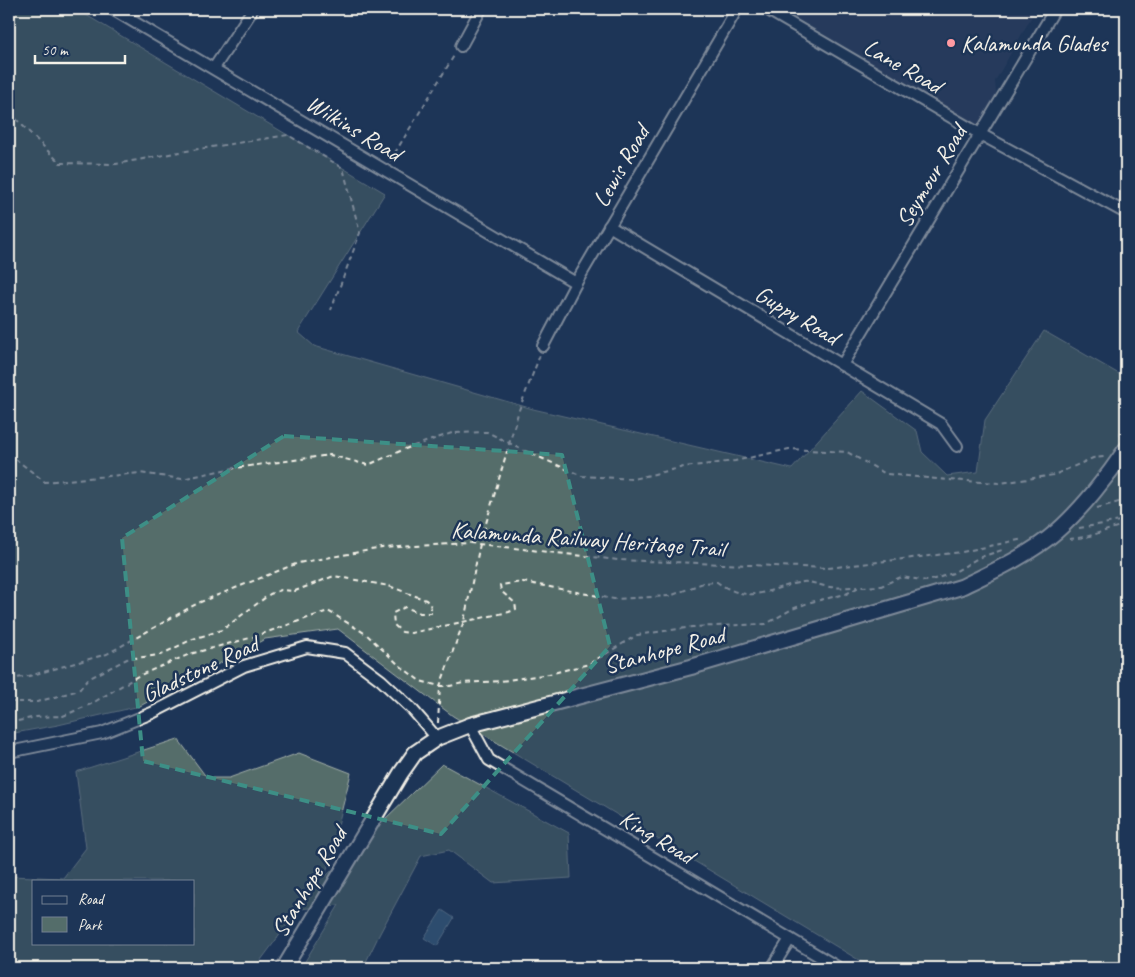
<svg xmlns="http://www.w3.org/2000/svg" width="1135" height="977" font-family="Caveat,sans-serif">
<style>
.built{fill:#334363}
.green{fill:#546d6a;stroke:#a4afa9;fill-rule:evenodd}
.water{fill:#416989;stroke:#899faf}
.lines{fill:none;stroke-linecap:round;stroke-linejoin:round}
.street-casing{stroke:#f4f1e8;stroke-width:14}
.secondary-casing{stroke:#f4f1e8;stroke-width:18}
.path{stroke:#f4f1e8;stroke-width:2;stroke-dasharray:5 4;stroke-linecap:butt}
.street{stroke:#1d3557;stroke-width:10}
.secondary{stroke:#1d3557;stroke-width:14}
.marked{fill:none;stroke:#3d8f86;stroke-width:4;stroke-dasharray:10 6;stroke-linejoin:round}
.poi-dot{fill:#ff9aa2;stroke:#1d3557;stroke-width:2}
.labels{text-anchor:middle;stroke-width:5;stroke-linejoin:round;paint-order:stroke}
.poi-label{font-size:24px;fill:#f4f1e8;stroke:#1d3557;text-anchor:start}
.street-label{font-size:24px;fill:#f4f1e8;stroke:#1d3557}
</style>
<rect width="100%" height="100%" fill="#1d3557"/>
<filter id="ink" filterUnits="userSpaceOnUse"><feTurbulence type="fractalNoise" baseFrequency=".02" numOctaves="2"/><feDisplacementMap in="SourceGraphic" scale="10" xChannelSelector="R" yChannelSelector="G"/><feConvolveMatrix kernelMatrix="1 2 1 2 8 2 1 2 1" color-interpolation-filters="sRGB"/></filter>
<g filter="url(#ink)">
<!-- built -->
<polygon class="built" points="781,9 1036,9 995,81 996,94 978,126"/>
<!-- green -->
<g class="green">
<polygon points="9,9 76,9 385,193 298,332 314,346 533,409 792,469 862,391 917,431 922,452 947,476 978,472 985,420 1044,331 1126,378 1126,417 1119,435 1126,441 1126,968 872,968 453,716 338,629 265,639 140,706 58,725 9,734"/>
<path d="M178,739L207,778H229L299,753L351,773L325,877L442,764L569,833L571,878L493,883L449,850L421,856L379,935L363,968H301L339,905L299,909L255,968H9V876L63,878L86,848L76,772ZM34,881H194V943H34Z"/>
</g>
<!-- water -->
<polygon class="water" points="442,910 454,918 437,946 424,938"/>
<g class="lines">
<!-- street casing -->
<g class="street-casing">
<g id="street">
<polyline points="112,9 576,283"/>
<polyline points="766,9 980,134 1126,213"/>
<polyline points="461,46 481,9"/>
<polyline points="214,68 253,9"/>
<polyline points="609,226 941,424 957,446"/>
<polyline points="543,346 576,283 737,9"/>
<polyline points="842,365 1055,9"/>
<polyline points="470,725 489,760 839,968"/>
<polyline points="9,752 102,733 152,713 244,666 307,647 345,653 381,680 411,708 437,738"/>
<polyline points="772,968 790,939"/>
</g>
</g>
<!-- secondary casing -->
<g class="secondary-casing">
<path id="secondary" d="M284,968L401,773L415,753L437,738L470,725L691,667L961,587C992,572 1031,554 1057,531C1081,510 1108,476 1126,449"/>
</g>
<!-- path -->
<g class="path">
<polyline points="9,112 60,163 116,164 180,152 288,135 343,168 360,233 331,310"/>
<polyline points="390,161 455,54"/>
<polyline points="9,452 14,458 45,482 140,473 182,479 228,469 330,455 368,465 405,449 452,433 487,432 523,450 582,476 633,479 684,467 735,461 789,449 847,452 886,474 948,480 1001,483 1054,475 1093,458 1104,457"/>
<polyline points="1097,508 1126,500"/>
<polyline points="1079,528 1126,520"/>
<polyline points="1069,539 1086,537 1123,525 1126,522"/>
<polyline points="9,679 29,676 107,654 198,603 298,563 382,548 470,543 618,560 828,568 962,552 1023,539"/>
<path d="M9,702H37L79,690L88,679L127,659L160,655L193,639L222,630L270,594L281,590L295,591L334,576L389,586L426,600L430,604L432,613H420L405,607L393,613L394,625L402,632L411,633L509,612L516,609L515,603L501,591L500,585L523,582L614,599L670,596L703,583L717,582C752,606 767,588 803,582C811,581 821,586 830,587C839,588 848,587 857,587"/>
<polyline points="9,723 36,717 63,716 91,704 138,676 190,654 250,638 328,611 366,634 399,665 420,681 440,686 450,686 463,683 501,681 549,674 589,664 637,635 692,627 766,624 792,609 811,602 846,594 859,587 881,586 901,577 928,581 953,573 978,558 1005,549"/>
<polyline points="438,723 440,686 464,621 480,544 519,410 540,355"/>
</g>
<!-- street -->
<use href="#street" class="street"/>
<!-- secondary -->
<use href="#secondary" class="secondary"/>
</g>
</g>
<!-- marked area -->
<path d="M0 0H1135V977H0ZM284,436L562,455L610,646L441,834L143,761L122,538Z" fill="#1d3557" fill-opacity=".55" fill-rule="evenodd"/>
<path class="marked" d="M284,436L562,455L610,646L441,834L143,761L122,538Z"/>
<!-- markers -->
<circle class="poi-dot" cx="951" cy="43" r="5"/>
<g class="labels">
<!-- poi labels -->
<g class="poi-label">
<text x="961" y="51">Kalamunda Glades</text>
</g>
<!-- street labels -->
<g class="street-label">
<text transform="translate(903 66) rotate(30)" y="8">Lane Road</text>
<text transform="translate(354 128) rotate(31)" y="8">Wilkins Road</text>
<text transform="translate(621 166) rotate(-60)" y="8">Lewis Road</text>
<text transform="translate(931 176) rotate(-59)" y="8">Seymour Road</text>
<text transform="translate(797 315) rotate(31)" y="8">Guppy Road</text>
<text transform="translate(588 539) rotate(4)" y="8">Kalamunda Railway Heritage Trail</text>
<text transform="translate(664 650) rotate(-15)" y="8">Stanhope Road</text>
<text transform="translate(200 669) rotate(-25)" y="8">Gladstone Road</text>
<text transform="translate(657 837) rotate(31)" y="8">King Road</text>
<text transform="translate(309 882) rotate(-59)" y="8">Stanhope Road</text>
</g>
</g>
<!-- margin -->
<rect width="1135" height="977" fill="none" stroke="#1d3557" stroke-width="30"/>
<rect x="15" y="15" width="1105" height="947" fill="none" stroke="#f4f1e8" stroke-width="2" filter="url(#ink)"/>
<!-- legend -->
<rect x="32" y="880" width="162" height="65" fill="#1d3557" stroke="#738091"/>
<rect x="42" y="896" width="25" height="8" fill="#1d3557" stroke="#738091"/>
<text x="78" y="904" font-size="15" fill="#f4f1e8">Road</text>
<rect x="42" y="917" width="25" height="15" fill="#546d6a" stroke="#738091"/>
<text x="78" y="930" font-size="15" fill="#f4f1e8">Park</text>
<!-- scale -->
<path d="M35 55v8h90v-8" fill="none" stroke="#f4f1e8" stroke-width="2.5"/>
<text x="42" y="55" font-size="15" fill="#f4f1e8" stroke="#1d3557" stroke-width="4" paint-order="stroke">50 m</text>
</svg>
